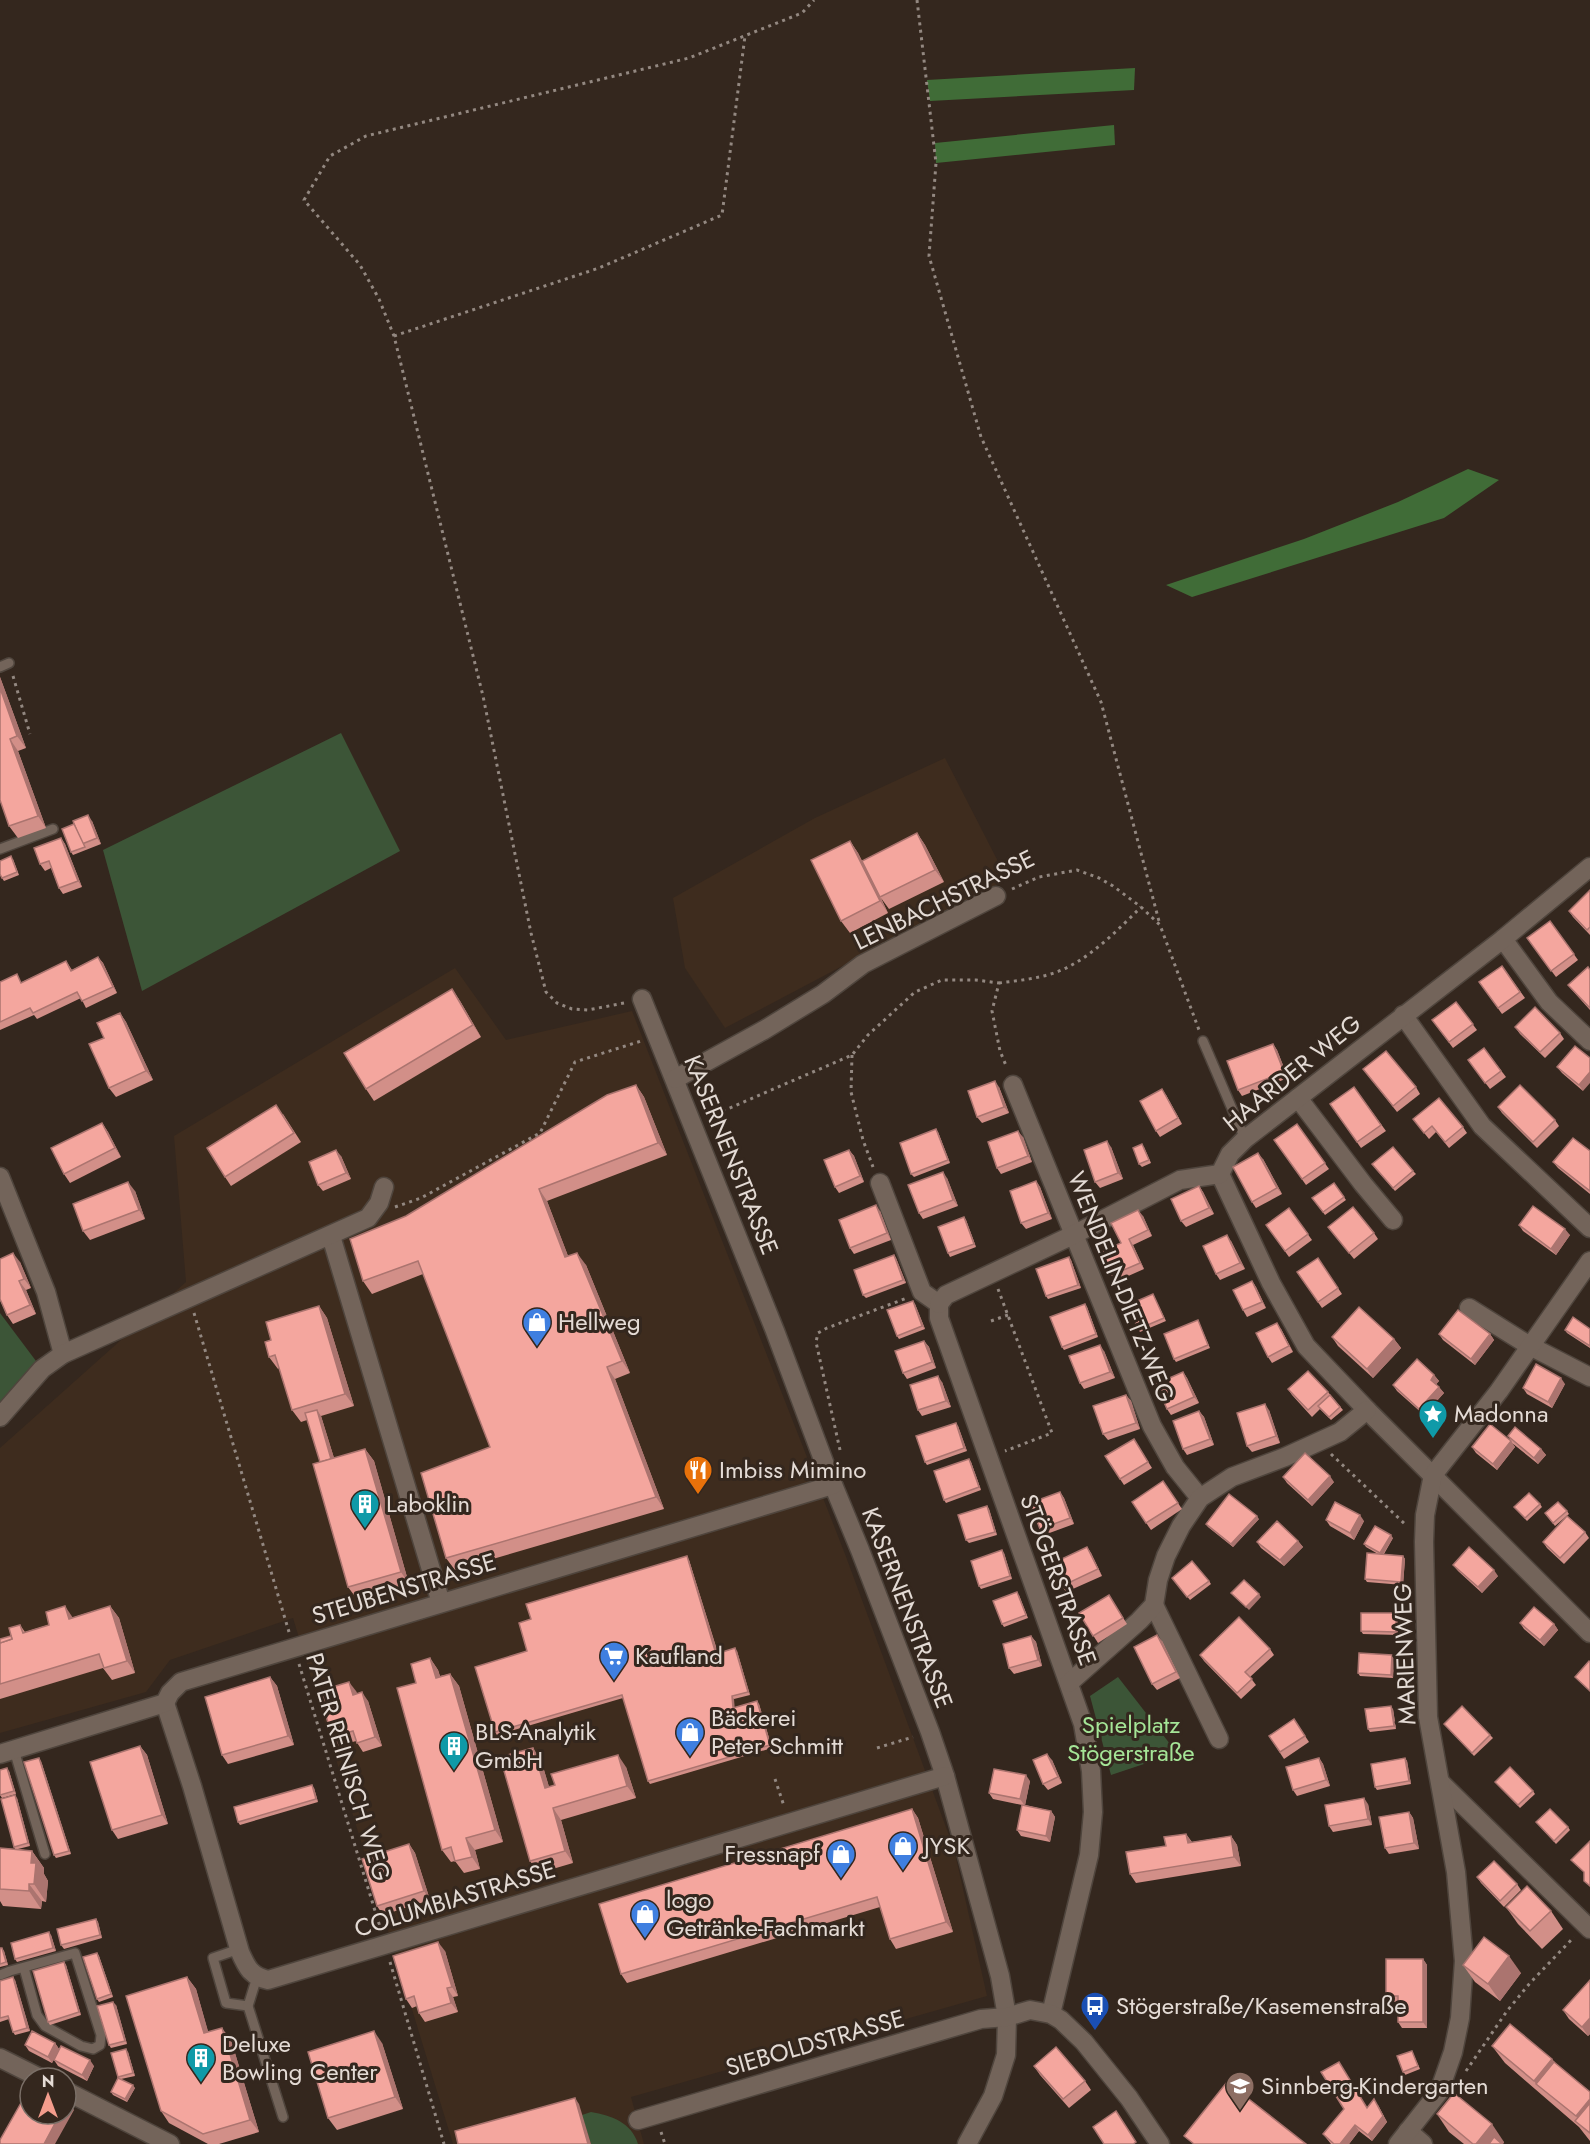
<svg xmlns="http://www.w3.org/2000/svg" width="1590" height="2144" font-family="Jost,sans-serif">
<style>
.built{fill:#3e2c1e}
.green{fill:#3c5537}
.forest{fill:#406c37}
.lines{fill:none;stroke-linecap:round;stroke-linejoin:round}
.lane-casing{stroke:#4f453d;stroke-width:12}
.street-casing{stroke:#4f453d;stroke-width:21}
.path{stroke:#938881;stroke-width:3;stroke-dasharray:3 4.5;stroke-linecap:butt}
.lane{stroke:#73645a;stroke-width:9}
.street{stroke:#73645a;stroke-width:18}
.wall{fill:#d28f88}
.shaded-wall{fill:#ab746f}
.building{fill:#f4a69e;stroke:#ab746f;stroke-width:1.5}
.labels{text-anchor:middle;stroke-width:6;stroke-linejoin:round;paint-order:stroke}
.street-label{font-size:24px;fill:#e4dbd5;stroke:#34271e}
.poi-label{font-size:24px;fill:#e4dbd5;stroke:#34271e;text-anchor:start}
.park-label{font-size:24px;fill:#a5e597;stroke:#34271e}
</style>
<rect width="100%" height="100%" fill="#34271e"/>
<!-- built -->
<g class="built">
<polygon points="945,758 1007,879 725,1028 685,968 673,898 815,818"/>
<polygon points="455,968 506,1040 632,1011 845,1554 954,1849 987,1996 631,2097 644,2144 453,2144 293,1618 170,1660 146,1692 0,1733 0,1448 186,1282 174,1136"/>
</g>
<!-- green -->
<g class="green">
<polygon points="341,733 400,851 142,991 103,850"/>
<polygon points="0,1313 42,1369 0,1417"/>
<polygon points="1118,1677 1177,1753 1111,1775 1090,1696"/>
<path d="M591,2112C612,2116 631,2122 638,2144H591L582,2115Z"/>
</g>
<!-- forest -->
<g class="forest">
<polygon points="1135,68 1134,90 930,101 927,80"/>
<polygon points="1114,125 1115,145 936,163 935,143"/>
<polygon points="1468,469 1499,480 1444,518 1192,597 1166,585 1304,539 1398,502"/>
</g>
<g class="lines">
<!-- lane casing -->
<g class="lane-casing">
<g id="lane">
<polyline points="0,667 9,663"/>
<polyline points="0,849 53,829"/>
<polyline points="1203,1041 1245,1139"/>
<polyline points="14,1750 45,1854"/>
<polyline points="239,1949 213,1958 226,2003 248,2006"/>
<polyline points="0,1975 10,1971 75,1953 101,2035 100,2045 93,2049 81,2046 45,2026 37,2015 24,1968"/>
<polyline points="257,1977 248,2006 283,2117"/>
</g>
</g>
<!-- street casing -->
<g class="street-casing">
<g id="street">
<polyline points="1503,939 1549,1002 1590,1041"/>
<polyline points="642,999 775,1331 827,1470 860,1550 930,1732 945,1776 1000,1976 1007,2017 1006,2055 993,2096 967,2144"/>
<polyline points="1403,1015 1482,1126 1590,1228"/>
<polyline points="675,1079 764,1030 823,994 863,964 996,896"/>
<polyline points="1013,1085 1152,1426 1175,1467 1200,1498"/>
<polyline points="1298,1098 1363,1184 1393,1220"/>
<polyline points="1220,1174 1271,1283 1306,1346 1367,1410 1590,1633"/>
<polyline points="0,1177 46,1292 63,1354"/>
<polyline points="880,1183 922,1292 939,1304 939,1318 1083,1724 1091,1771 1093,1812 1089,1855 1051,2014"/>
<polyline points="331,1236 441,1603"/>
<polyline points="939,1304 946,1295 1073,1235 1180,1180 1220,1174 1230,1154 1245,1139 1503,939 1590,867"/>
<polyline points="1469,1308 1530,1346 1590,1377"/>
<polyline points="0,1417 42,1369 63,1354 368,1218 379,1203 384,1187"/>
<polyline points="1154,1605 1219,1739"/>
<polyline points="1069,1683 1139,1621 1154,1605 1158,1580 1166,1556 1181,1526 1200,1498 1232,1477 1285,1457 1340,1432 1367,1410"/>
<path d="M165,1703L192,1786L240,1952C247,1968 251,1976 268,1980L945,1776"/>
<polyline points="0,1754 165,1703 170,1693 181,1682 833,1485"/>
<polyline points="1442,1784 1590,1929"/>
<polyline points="0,2058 40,2078"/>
<polyline points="66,2091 170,2144"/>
<polyline points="638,2120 981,2019 1007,2017 1030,2010 1051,2014 1061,2020 1084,2042 1129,2098 1160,2144"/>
<polyline points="1408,2131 1423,2144"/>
<polyline points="1398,2144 1439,2092 1453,2052 1460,2018 1464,1961 1456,1872 1428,1717 1424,1542 1425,1515 1433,1475 1499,1391 1590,1261"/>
</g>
</g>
<!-- path -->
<g class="path">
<polyline points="917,0 936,163 929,256 981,437 1101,702 1160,925"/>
<polyline points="394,336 599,268 722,215 745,36"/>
<polyline points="13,676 30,734"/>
<polyline points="1012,889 1039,877 1077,870 1099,878 1113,886 1141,907 1160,925 1199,1030"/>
<path d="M999,983C1022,980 1047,978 1068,967C1094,954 1120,928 1141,907"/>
<polyline points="624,1003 588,1010 572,1009 557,1003 546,992 531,933 483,696 394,336 379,299 360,265 304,200 330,156 366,136 689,58 802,13 814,0"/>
<polyline points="852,1055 851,1092 863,1140 873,1167"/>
<polyline points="709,1117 852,1055 868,1035 915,992 942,980 976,980 999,983 992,1011 1000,1051 1007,1068"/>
<polyline points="395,1207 421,1198 540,1133 575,1062 641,1041"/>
<polyline points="998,1289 1052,1433 1005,1451"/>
<polyline points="194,1313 289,1632"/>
<polyline points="991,1321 1008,1315"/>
<polyline points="840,1450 816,1342 818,1333 827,1328 907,1298"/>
<polyline points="1331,1454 1407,1526"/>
<polyline points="299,1664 380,1927"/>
<polyline points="877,1748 913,1737"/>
<polyline points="775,1779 784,1806"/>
<polyline points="390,1962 444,2144"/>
<polyline points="1466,2071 1507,2011 1530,1983 1574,1937"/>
<polyline points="661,2132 665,2144"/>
</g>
<!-- lane -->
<use href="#lane" class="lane"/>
<!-- street -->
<use href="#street" class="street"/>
</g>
<!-- wall -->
<g class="wall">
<polygon points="0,677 26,748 18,751 46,828 18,838 9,826"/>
<polygon points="92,821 101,844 73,855 71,852 74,824"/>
<polygon points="917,833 925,845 944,882 889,909 881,898 888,913 850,933 841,921 850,841 858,853 862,861"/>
<polygon points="61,838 65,844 82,887 63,894 59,888 51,868 45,871 40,864"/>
<polygon points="13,859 19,875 4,881 2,878"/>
<polygon points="1590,890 1590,935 1573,917 1569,911"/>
<polygon points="1550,921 1578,960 1556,977 1527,938"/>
<polygon points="98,957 103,963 117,993 86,1008 81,998 37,1019 34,1015 0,1030 0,982 22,982 66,961 72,970"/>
<polygon points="1502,966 1525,998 1502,1014 1479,982"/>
<polygon points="1590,970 1590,1010 1573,991 1568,985"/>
<polygon points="452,989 460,1001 481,1037 374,1101 366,1089"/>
<polygon points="1456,1002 1477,1030 1453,1048 1432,1020"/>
<polygon points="120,1013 126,1022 153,1080 116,1097 109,1088 104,1038"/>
<polygon points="1515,1027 1560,1033 1564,1039 1545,1058 1520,1034"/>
<polygon points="1273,1044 1277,1050 1288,1078 1242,1096 1238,1090"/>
<polygon points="1575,1046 1583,1091 1562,1073 1557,1067"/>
<polygon points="1484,1048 1506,1077 1490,1089 1468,1060"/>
<polygon points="1363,1069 1416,1087 1420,1094 1397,1112"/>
<polygon points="636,1085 644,1097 667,1155 547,1201 568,1256 586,1265 630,1373 615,1379 664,1509 455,1570 446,1558 490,1447 423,1274 372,1294 363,1281 406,1216"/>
<polygon points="999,1087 1009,1113 982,1123 977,1117"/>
<polygon points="1354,1087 1386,1131 1361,1148 1330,1104"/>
<polygon points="1166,1095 1182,1124 1160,1137 1156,1131"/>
<polygon points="1498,1107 1555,1120 1559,1126 1537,1148 1502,1113"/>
<polygon points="283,1114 301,1142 231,1186 225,1177"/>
<polygon points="1413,1119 1463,1127 1467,1133 1449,1148 1436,1132 1429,1139"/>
<polygon points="102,1123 108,1132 121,1157 70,1183 64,1174"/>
<polygon points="1297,1124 1329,1169 1306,1185 1274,1140"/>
<polygon points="938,1132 950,1163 914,1177 911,1174"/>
<polygon points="1023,1137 1032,1162 1001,1174 997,1168"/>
<polygon points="1111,1147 1123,1179 1100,1188 1095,1182"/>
<polygon points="1144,1147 1151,1163 1142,1167 1139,1164"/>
<polygon points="849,1150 854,1156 864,1182 839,1193 835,1187"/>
<polygon points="1590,1151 1590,1194 1558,1168 1553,1162"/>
<polygon points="341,1156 351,1179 323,1191 318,1185"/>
<polygon points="1263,1159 1282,1194 1256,1208 1252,1202"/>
<polygon points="1374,1167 1413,1171 1416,1174 1395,1191"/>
<polygon points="947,1178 958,1206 923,1219 919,1213"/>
<polygon points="1036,1181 1040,1187 1052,1219 1026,1229 1021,1223"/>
<polygon points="1334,1183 1346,1200 1325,1215 1312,1198"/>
<polygon points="1199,1186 1203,1192 1214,1214 1186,1227 1181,1221"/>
<polygon points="135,1191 145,1219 90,1240 83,1231"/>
<polygon points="1289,1208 1312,1240 1289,1257 1266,1225"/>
<polygon points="880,1211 891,1240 854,1254 850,1248"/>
<polygon points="1143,1216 1152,1236 1133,1245 1144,1269 1117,1281 1112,1275 1121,1243"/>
<polygon points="964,1217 966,1220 976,1247 950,1257 948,1253"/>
<polygon points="1519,1225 1570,1235 1556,1255 1523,1231"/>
<polygon points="1328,1227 1374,1233 1378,1239 1354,1259"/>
<polygon points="1231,1241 1245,1269 1220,1280 1216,1274"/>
<polygon points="894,1255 896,1258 906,1283 866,1298 863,1295"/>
<polygon points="1069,1257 1071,1260 1081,1288 1048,1299 1046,1296"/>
<polygon points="1318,1258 1342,1294 1322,1308 1297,1272"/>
<polygon points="0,1259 20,1262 31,1288 26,1290 36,1314 13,1324 7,1315 0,1300"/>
<polygon points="1252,1281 1256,1287 1266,1308 1247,1317 1243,1310"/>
<polygon points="1153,1294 1166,1321 1140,1332 1138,1329"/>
<polygon points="915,1304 925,1329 899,1339 897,1336"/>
<polygon points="1085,1304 1087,1307 1098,1337 1064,1350 1062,1347"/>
<polygon points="319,1306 327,1318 354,1406 321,1416 334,1458 365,1449 374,1461 409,1584 357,1599 348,1587 320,1462 307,1420 301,1422 292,1410 279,1368 278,1369 269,1357 271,1340"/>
<polygon points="1198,1320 1210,1348 1176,1362 1174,1359"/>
<polygon points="1281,1329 1293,1352 1272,1363 1268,1357"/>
<polygon points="1590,1329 1590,1348 1567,1333 1565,1330"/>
<polygon points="1439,1334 1490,1334 1494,1340 1475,1365 1443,1340"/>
<polygon points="1332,1337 1394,1339 1401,1348 1373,1378 1338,1346"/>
<polygon points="924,1341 929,1347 936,1368 907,1379 903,1373"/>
<polygon points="1104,1351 1115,1378 1084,1389 1080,1383"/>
<polygon points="1183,1372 1187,1378 1199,1403 1171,1415 1167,1409"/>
<polygon points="1434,1375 1439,1381 1436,1384 1444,1393 1424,1415 1397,1391 1393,1385"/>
<polygon points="942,1382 951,1407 922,1416 918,1410"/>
<polygon points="1565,1384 1552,1408 1527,1394 1523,1388"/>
<polygon points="1288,1389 1328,1392 1343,1410 1331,1420 1320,1409 1312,1417 1292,1395"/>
<polygon points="1126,1395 1131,1401 1140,1429 1108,1440 1103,1434"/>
<polygon points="1269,1410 1280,1443 1252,1452 1247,1446"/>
<polygon points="1199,1411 1204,1417 1214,1445 1187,1455 1183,1449"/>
<polygon points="958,1426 967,1451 927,1465 925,1462"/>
<polygon points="1508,1436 1541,1449 1546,1455 1538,1464 1512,1443 1515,1447 1497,1470 1476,1453 1472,1447 1511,1441"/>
<polygon points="1134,1439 1152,1468 1124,1485 1120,1479"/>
<polygon points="969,1459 971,1462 981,1490 946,1503 944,1500"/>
<polygon points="1283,1477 1334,1482 1312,1506 1287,1483"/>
<polygon points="1163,1481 1182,1509 1151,1530 1132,1502"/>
<polygon points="1060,1492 1064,1498 1074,1524 1044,1535 1040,1529"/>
<polygon points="1540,1504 1542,1507 1527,1521 1514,1507"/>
<polygon points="987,1506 989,1509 997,1535 969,1543 966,1540"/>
<polygon points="1567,1511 1569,1514 1555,1526 1545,1513"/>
<polygon points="1259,1519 1233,1547 1208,1527 1206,1524"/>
<polygon points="1326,1520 1364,1521 1354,1540 1330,1526"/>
<polygon points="1585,1532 1589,1538 1564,1564 1547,1548 1543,1542"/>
<polygon points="1393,1538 1384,1554 1403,1556 1405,1559 1403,1585 1367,1582 1365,1579 1378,1554 1366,1547 1364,1544"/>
<polygon points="1298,1541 1303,1547 1284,1566 1261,1548 1257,1542"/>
<polygon points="1087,1547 1091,1553 1102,1576 1066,1592 1062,1586"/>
<polygon points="1004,1553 1012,1579 981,1589 979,1586"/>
<polygon points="689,1560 718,1653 737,1651 750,1695 734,1699 734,1708 759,1704 772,1748 650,1784 648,1781 623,1698 497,1735 495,1732 527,1651 531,1619"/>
<polygon points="1453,1565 1498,1576 1482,1593 1458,1571"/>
<polygon points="1172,1578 1209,1581 1211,1584 1190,1600"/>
<polygon points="1019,1595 1028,1618 1004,1627 1002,1624"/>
<polygon points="1109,1595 1127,1624 1098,1643 1079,1613"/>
<polygon points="110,1606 119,1618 135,1673 112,1680 103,1668 0,1699 0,1639 11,1636 20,1625 25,1632"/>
<polygon points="1396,1613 1398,1616 1398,1635 1363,1634 1361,1631"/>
<polygon points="1520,1623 1554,1624 1558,1630 1544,1646 1524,1629"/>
<polygon points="1031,1636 1036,1642 1042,1666 1014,1674 1009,1668"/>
<polygon points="1162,1641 1180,1678 1157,1690 1152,1684"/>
<polygon points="1270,1649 1274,1655 1250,1677 1256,1685 1241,1699 1204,1661 1200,1655"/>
<polygon points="1392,1655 1394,1658 1393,1678 1360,1676 1358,1673"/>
<polygon points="430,1658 438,1670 440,1676 450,1674 459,1686 503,1842 475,1850 480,1869 464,1873 455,1861 451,1862 442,1850 416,1683"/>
<polygon points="270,1677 277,1686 294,1745 228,1764 222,1755"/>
<polygon points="356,1691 357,1694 368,1701 382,1746 363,1752 356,1741 339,1746 332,1737"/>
<polygon points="1393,1709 1396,1729 1370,1732 1368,1729"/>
<polygon points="1294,1719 1309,1742 1284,1759 1269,1736"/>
<polygon points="1444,1724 1490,1735 1493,1738 1474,1756"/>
<polygon points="140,1746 147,1755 168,1824 118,1839 112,1830"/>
<polygon points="1319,1758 1323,1764 1330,1786 1297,1796 1293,1790"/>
<polygon points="1405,1758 1407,1761 1411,1784 1377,1790 1375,1787"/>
<polygon points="541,1760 549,1787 626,1767 636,1798 561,1820 573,1863 539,1873 530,1861"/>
<polygon points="1052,1760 1062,1783 1048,1790 1043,1784"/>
<polygon points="41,1761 71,1854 56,1858 54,1855"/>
<polygon points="9,1771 16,1794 2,1798 0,1795"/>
<polygon points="1030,1781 1025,1805 1051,1811 1055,1817 1050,1842 1021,1836 1017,1830 1022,1805 993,1799 989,1793"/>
<polygon points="1495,1782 1533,1791 1535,1794 1520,1808"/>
<polygon points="314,1788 318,1802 240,1825 238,1822"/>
<polygon points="17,1798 30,1846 18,1849 32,1851 44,1868 44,1874 48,1881 46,1902 42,1901 41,1909 3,1906 0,1901 0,1848 15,1849 14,1847"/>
<polygon points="1368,1804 1372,1825 1333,1832 1329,1826"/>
<polygon points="912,1809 918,1818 953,1932 896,1949 890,1939 880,1907 627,1983 621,1974"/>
<polygon points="1409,1812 1413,1818 1419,1849 1389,1854 1385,1848"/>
<polygon points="1536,1822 1568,1827 1570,1830 1556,1844"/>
<polygon points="1186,1834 1192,1842 1231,1836 1237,1845 1241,1866 1136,1883 1130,1874 1166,1846"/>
<polygon points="409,1844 415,1853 430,1900 383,1915 377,1906"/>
<polygon points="1477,1877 1517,1884 1521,1890 1504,1907 1481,1883"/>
<polygon points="1506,1907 1551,1911 1563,1929 1542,1949 1518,1924"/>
<polygon points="96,1919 98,1922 102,1938 64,1949 61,1945"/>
<polygon points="51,1935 56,1951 17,1962 15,1959"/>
<polygon points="0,1948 4,1951 8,1965 0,1967"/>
<polygon points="445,1951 458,1996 453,1997 458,2012 425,2022 419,2013 417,2006 412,2008 406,1999"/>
<polygon points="97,1953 99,1956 113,1997 99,2002 97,1999"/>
<polygon points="1423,1959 1427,1965 1427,2028 1402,2028 1398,2022 1398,2002 1390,2002 1386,1996"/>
<polygon points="64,1962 66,1965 81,2015 50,2025 48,2022"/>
<polygon points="1463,1965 1521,1973 1500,2001 1475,1982"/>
<polygon points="187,1977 196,1989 208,2032 231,2040 259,2132 219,2144 208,2144 169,2123 161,2111"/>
<polygon points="15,1980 30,2031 15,2035 13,2032 9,2019 0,2022 0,1981"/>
<polygon points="1590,1980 1590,2034 1588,2036 1569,2019 1563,2010"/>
<polygon points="116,2005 127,2044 111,2048 109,2045"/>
<polygon points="55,2043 59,2049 52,2063 29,2051 25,2045"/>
<polygon points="382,2043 403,2109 337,2130 328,2118"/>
<polygon points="1492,2046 1552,2059 1557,2065 1590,2092 1590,2141 1579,2127 1505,2063"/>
<polygon points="1412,2051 1420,2069 1405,2075 1403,2072"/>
<polygon points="128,2052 135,2076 121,2079 135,2088 127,2102 113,2095 111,2092 119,2078 118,2077"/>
<polygon points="54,2060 94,2066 87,2081 58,2066"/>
<polygon points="1339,2062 1367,2108 1378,2105 1387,2122 1372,2141 1359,2131 1349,2144 1331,2144 1323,2134 1344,2109"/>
<polygon points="1034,2066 1085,2081 1091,2090 1069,2108 1040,2075"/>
<polygon points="1437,2114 1504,2142 1503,2144 1464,2144 1449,2132"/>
</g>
<!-- shaded-wall -->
<g class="shaded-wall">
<polygon points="0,677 26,748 17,736 0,688"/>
<polygon points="10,739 18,751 46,828 38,816"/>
<polygon points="88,815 92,821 101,844 97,838"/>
<polygon points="917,833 925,845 944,882 935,870"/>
<polygon points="61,838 65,844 82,887 78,881"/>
<polygon points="850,841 858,853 888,913 880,901"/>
<polygon points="98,957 103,963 117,993 113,987"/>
<polygon points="452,989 460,1001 481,1037 473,1025"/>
<polygon points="120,1013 126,1022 153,1080 146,1071"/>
<polygon points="1273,1044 1277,1050 1288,1078 1284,1072"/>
<polygon points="1590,1072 1590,1083 1583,1091 1579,1085"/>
<polygon points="995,1081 999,1087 1009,1113 1004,1107"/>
<polygon points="636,1085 644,1097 667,1155 658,1143"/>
<polygon points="1162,1089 1166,1095 1182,1124 1178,1118"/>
<polygon points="102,1123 108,1132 121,1157 115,1148"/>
<polygon points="936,1129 938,1132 950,1163 948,1160"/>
<polygon points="1018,1131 1023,1137 1032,1162 1028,1156"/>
<polygon points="1107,1141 1111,1147 1123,1179 1118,1173"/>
<polygon points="336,1150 341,1156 351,1179 346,1173"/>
<polygon points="849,1150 854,1156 864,1182 860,1176"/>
<polygon points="1258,1153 1263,1159 1282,1194 1277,1188"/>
<polygon points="943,1172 947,1178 958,1206 953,1200"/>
<polygon points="1036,1181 1040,1187 1052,1219 1048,1213"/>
<polygon points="128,1182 135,1191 145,1219 139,1210"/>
<polygon points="1199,1186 1203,1192 1214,1214 1209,1208"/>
<polygon points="539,1189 547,1201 573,1269 565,1257"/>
<polygon points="876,1205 880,1211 891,1240 887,1233"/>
<polygon points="1138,1210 1143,1216 1152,1236 1148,1230"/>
<polygon points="964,1217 966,1220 976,1247 974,1244"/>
<polygon points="1565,1229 1570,1235 1556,1255 1551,1249"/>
<polygon points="1227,1235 1231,1241 1245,1269 1240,1263"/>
<polygon points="1129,1239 1133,1245 1144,1269 1140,1263"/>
<polygon points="13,1253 20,1262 31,1288 24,1279"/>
<polygon points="577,1253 586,1265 630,1373 622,1361"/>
<polygon points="894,1255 896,1258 906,1283 903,1280"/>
<polygon points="1069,1257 1071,1260 1081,1288 1078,1285"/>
<polygon points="19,1281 26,1290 36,1314 30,1305"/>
<polygon points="1252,1281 1256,1287 1266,1308 1262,1302"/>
<polygon points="913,1301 915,1304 925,1329 922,1326"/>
<polygon points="1085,1304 1087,1307 1098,1337 1096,1334"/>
<polygon points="319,1306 327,1318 354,1406 345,1394"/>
<polygon points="1277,1323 1281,1329 1293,1352 1289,1346"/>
<polygon points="1490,1334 1494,1340 1475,1365 1471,1359"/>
<polygon points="1394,1339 1401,1348 1373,1378 1367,1369"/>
<polygon points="924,1341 929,1347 936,1368 932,1362"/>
<polygon points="1100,1345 1104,1351 1115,1378 1110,1372"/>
<polygon points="607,1367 615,1379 664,1509 656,1497"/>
<polygon points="1183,1372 1187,1378 1199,1403 1194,1397"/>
<polygon points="1434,1375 1439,1381 1435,1386 1431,1380"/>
<polygon points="938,1376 942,1382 951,1407 946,1401"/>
<polygon points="1561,1378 1565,1384 1552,1408 1548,1402"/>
<polygon points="1439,1387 1444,1393 1424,1415 1419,1409"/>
<polygon points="1126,1395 1131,1401 1140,1429 1136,1423"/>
<polygon points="1265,1404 1269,1410 1280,1443 1276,1436"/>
<polygon points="317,1410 321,1416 338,1471 333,1465"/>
<polygon points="1199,1411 1204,1417 1214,1445 1210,1439"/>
<polygon points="956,1423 958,1426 967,1451 964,1448"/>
<polygon points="1511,1441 1515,1447 1497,1470 1493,1464"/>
<polygon points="365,1449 374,1461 409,1584 401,1572"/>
<polygon points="1541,1449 1546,1455 1538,1464 1534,1458"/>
<polygon points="969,1459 971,1462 981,1490 979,1487"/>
<polygon points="1330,1476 1334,1482 1312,1506 1308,1500"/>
<polygon points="1060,1492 1064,1498 1074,1524 1070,1518"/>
<polygon points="987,1506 989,1509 997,1535 995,1532"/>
<polygon points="1360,1515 1364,1521 1354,1540 1350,1533"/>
<polygon points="1257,1516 1259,1519 1233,1547 1231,1544"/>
<polygon points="1391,1535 1393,1538 1382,1556 1380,1553"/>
<polygon points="1298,1541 1303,1547 1284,1566 1280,1560"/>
<polygon points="1087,1547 1091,1553 1102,1576 1098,1569"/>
<polygon points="1002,1550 1004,1553 1012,1579 1010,1576"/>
<polygon points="687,1556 689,1560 719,1657 716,1654"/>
<polygon points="1403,1556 1405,1559 1403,1585 1401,1582"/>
<polygon points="1494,1570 1498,1576 1482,1593 1478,1587"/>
<polygon points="1259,1594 1261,1597 1249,1610 1246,1607"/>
<polygon points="65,1606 73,1618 69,1619"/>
<polygon points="110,1606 119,1618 135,1673 127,1661"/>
<polygon points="1396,1613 1398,1616 1398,1635 1396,1632"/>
<polygon points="1554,1624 1558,1630 1544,1646 1540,1640"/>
<polygon points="1157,1635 1162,1641 1180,1678 1176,1672"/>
<polygon points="1031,1636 1036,1642 1042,1666 1038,1660"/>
<polygon points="735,1648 737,1651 750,1695 748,1692"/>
<polygon points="1392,1655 1394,1658 1393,1678 1391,1675"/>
<polygon points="430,1658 438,1670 444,1690 436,1678"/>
<polygon points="450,1674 459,1686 503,1842 495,1830"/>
<polygon points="270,1677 277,1686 294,1745 288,1736"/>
<polygon points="349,1682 356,1691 360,1704 353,1695"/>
<polygon points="362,1692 368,1701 382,1746 375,1737"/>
<polygon points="732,1696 734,1699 735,1711 733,1708"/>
<polygon points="757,1701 759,1704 772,1748 770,1745"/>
<polygon points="1391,1706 1393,1709 1396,1729 1394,1726"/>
<polygon points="140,1746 147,1755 168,1824 162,1815"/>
<polygon points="533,1748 541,1760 553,1800 545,1788"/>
<polygon points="1047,1754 1052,1760 1062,1783 1058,1777"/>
<polygon points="618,1755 626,1767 636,1798 627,1786"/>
<polygon points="39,1758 41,1761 71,1854 69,1851"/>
<polygon points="1319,1758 1323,1764 1330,1786 1326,1780"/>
<polygon points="1405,1758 1407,1761 1411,1784 1409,1781"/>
<polygon points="7,1768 9,1771 16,1794 14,1791"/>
<polygon points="1026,1775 1030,1781 1025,1806 1020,1799"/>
<polygon points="312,1785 314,1788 318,1802 316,1799"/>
<polygon points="15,1795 17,1798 30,1846 28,1843"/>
<polygon points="1364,1798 1368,1804 1372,1825 1368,1819"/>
<polygon points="553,1808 561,1820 573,1863 565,1851"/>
<polygon points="912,1809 918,1818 953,1932 946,1922"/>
<polygon points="1051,1811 1055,1817 1050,1842 1046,1836"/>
<polygon points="1409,1812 1413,1818 1419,1849 1414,1843"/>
<polygon points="1186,1834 1192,1843 1188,1843"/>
<polygon points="1231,1836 1237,1845 1241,1866 1234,1857"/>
<polygon points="466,1838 475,1850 480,1869 472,1857"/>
<polygon points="409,1844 415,1853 430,1900 424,1891"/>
<polygon points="32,1851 44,1868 44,1874 48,1881 46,1902 34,1884 31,1863"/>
<polygon points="29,1884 42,1901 41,1909 29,1891"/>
<polygon points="96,1919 98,1922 102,1938 100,1935"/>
<polygon points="49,1932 51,1935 56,1951 53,1948"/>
<polygon points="438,1942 445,1951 458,1996 452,1987"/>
<polygon points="2,1948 4,1951 8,1965 6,1962"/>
<polygon points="97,1953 99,1956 113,1997 111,1994"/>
<polygon points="1509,1956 1521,1973 1500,2001 1488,1984"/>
<polygon points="1423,1959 1427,1965 1427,2028 1423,2022"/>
<polygon points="64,1962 66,1965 81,2015 79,2012"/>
<polygon points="13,1977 15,1980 30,2031 27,2028"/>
<polygon points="187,1977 196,1989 212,2045 204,2033"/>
<polygon points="447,1988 453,1997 458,2012 451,2003"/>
<polygon points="113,2002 116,2005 127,2044 125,2041"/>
<polygon points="1590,2018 1590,2034 1588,2036 1582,2027"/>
<polygon points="222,2028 231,2040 259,2132 250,2120"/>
<polygon points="374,2031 382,2043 403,2109 395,2097"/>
<polygon points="55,2043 59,2049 52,2063 48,2057"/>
<polygon points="126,2049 128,2052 135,2076 133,2073"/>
<polygon points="1552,2059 1565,2076 1537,2085 1534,2081"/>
<polygon points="90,2060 94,2066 87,2081 82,2075"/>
<polygon points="133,2085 135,2088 127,2102 125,2099"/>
<polygon points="575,2098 579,2104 591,2144 588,2144"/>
<polygon points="1374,2099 1387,2122 1372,2141 1368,2135"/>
<polygon points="1590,2099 1590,2132 1584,2128 1576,2116"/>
<polygon points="68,2101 74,2110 55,2144 44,2144 60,2114 66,2114 66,2104"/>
<polygon points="1492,2124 1504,2142 1503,2144 1476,2144"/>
<polygon points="1355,2125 1359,2131 1349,2144 1340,2144"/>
</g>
<!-- building -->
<g class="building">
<polygon points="0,688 17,736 10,739 38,816 9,826 0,800"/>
<polygon points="88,815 97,838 82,844 73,821"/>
<polygon points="74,824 85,847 71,852 62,829"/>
<polygon points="917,833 935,870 880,897 862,861"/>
<polygon points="61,838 78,881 59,888 49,861 40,864 34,848"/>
<polygon points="850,841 880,901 841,921 811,860"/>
<polygon points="11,856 17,872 2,878 0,874 0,861"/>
<polygon points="1590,890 1590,927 1587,930 1569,911"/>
<polygon points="1550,921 1574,954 1551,971 1527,938"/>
<polygon points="98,957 113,987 82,1001 77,992 33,1013 30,1008 0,1022 0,982 17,974 21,983 66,961 71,971"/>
<polygon points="1502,966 1520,992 1498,1008 1479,982"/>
<polygon points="1588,967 1590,970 1590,1008 1568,985"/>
<polygon points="452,989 473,1025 366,1089 344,1053"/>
<polygon points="1456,1002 1473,1024 1449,1042 1432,1020"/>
<polygon points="1535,1007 1560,1033 1540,1052 1515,1027"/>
<polygon points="120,1013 146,1071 109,1088 89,1044 104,1038 97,1023"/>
<polygon points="1273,1044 1284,1072 1238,1090 1227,1061"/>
<polygon points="1575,1046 1590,1058 1590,1072 1579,1085 1557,1067"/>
<polygon points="1484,1048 1501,1071 1485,1083 1468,1060"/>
<polygon points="1386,1051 1416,1087 1393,1106 1363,1069"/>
<polygon points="995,1081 1004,1107 977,1117 968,1091"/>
<polygon points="636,1085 658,1143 539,1189 565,1257 577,1253 622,1361 607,1367 656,1497 446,1558 421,1473 490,1447 418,1261 363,1281 350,1239 406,1216 607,1095"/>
<polygon points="1520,1085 1555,1120 1533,1142 1498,1107"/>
<polygon points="1354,1087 1381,1125 1357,1142 1330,1104"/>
<polygon points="1162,1089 1178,1118 1156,1131 1140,1101"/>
<polygon points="1439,1098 1463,1127 1445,1142 1432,1126 1424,1133 1413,1119"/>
<polygon points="276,1105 294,1133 225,1177 207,1148"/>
<polygon points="102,1123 115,1148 64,1174 51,1148"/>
<polygon points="1297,1124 1325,1163 1302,1179 1274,1140"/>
<polygon points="936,1129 948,1160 911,1174 900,1143"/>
<polygon points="1018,1131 1028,1156 997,1168 988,1142"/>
<polygon points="1573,1138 1590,1151 1590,1191 1553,1162"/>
<polygon points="1107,1141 1118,1173 1095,1182 1084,1150"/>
<polygon points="1142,1144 1149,1160 1139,1164 1133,1148"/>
<polygon points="1393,1147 1413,1171 1393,1188 1372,1164"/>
<polygon points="336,1150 346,1173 318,1185 309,1162"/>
<polygon points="849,1150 860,1176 835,1187 824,1160"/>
<polygon points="1258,1153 1277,1188 1252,1202 1233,1167"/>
<polygon points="943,1172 953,1200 919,1213 908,1185"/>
<polygon points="1036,1181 1048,1213 1021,1223 1010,1191"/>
<polygon points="128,1182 139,1210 83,1231 73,1204"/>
<polygon points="1334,1183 1344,1197 1323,1212 1312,1198"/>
<polygon points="1199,1186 1209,1208 1181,1221 1171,1199"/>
<polygon points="876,1205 887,1233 850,1248 839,1220"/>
<polygon points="1533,1206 1565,1229 1551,1249 1519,1225"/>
<polygon points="1353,1207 1374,1233 1349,1253 1328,1227"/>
<polygon points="1289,1208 1308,1234 1285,1251 1266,1225"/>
<polygon points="1138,1210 1148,1230 1129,1239 1140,1263 1112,1275 1101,1252 1121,1243 1111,1223"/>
<polygon points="964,1217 974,1244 948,1253 938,1227"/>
<polygon points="1227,1235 1240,1263 1216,1274 1203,1246"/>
<polygon points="13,1253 24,1279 19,1281 30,1305 7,1315 0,1299 0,1259"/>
<polygon points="894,1255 903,1280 863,1295 854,1270"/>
<polygon points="1069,1257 1078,1285 1046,1296 1036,1269"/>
<polygon points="1318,1258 1338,1288 1318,1302 1297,1272"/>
<polygon points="1252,1281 1262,1302 1243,1310 1233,1290"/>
<polygon points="1153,1294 1164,1318 1138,1329 1128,1305"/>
<polygon points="913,1301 922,1326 897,1336 887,1310"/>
<polygon points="1085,1304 1096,1334 1062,1347 1050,1317"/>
<polygon points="319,1306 345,1394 292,1410 275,1355 269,1357 265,1342 271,1340 266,1322"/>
<polygon points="1359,1307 1394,1339 1367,1369 1332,1337"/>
<polygon points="1458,1310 1490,1334 1471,1359 1439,1334"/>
<polygon points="1573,1317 1590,1329 1590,1346 1565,1330"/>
<polygon points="1198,1320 1208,1345 1174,1359 1164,1334"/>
<polygon points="1277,1323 1289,1346 1268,1357 1256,1333"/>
<polygon points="924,1341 932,1362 903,1373 895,1351"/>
<polygon points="1100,1345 1110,1372 1080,1383 1069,1356"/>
<polygon points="1417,1359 1434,1375 1431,1380 1439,1387 1419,1409 1393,1385"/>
<polygon points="1536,1364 1561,1378 1548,1402 1523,1388"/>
<polygon points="1308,1371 1328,1392 1308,1410 1288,1389"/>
<polygon points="1183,1372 1194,1397 1167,1409 1156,1384"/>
<polygon points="938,1376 946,1401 918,1410 910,1385"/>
<polygon points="1126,1395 1136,1423 1103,1434 1093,1406"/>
<polygon points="1330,1395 1340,1407 1329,1417 1318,1406"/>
<polygon points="1265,1404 1276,1436 1247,1446 1237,1413"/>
<polygon points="317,1410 331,1459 320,1462 305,1413"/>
<polygon points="1199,1411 1210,1439 1183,1449 1173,1421"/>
<polygon points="956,1423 964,1448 925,1462 916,1436"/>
<polygon points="1490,1424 1511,1441 1493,1464 1472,1447"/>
<polygon points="1515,1427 1541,1449 1534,1458 1508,1436"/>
<polygon points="1134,1439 1148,1462 1120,1479 1105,1456"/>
<polygon points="365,1449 401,1572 348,1587 313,1464"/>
<polygon points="1305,1453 1330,1476 1308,1500 1283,1477"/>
<polygon points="969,1459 979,1487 944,1500 934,1471"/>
<polygon points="1163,1481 1178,1503 1146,1523 1132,1502"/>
<polygon points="1060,1492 1070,1518 1040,1529 1030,1503"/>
<polygon points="1529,1493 1540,1504 1525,1518 1514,1507"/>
<polygon points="1229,1494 1257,1516 1231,1544 1206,1524"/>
<polygon points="1335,1502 1360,1515 1350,1533 1326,1520"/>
<polygon points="1558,1502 1567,1511 1553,1523 1545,1513"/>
<polygon points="987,1506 995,1532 966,1540 958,1515"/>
<polygon points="1567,1516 1585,1532 1560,1558 1543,1542"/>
<polygon points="1277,1521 1298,1541 1280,1560 1257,1542"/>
<polygon points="1375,1526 1391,1535 1380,1553 1364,1544"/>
<polygon points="1087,1547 1098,1569 1062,1586 1051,1564"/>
<polygon points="1469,1547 1494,1570 1478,1587 1453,1565"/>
<polygon points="1002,1550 1010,1576 979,1586 971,1561"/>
<polygon points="1367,1553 1403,1556 1401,1582 1365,1579"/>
<polygon points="687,1556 716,1654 735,1648 748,1692 732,1696 733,1708 757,1701 770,1745 648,1781 622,1695 495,1732 475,1667 527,1651 519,1623 531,1619 526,1604"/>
<polygon points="1192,1561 1209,1581 1187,1597 1172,1578"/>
<polygon points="1244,1580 1259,1594 1246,1607 1231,1593"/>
<polygon points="1017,1592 1026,1615 1002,1624 993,1601"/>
<polygon points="1109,1595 1123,1618 1093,1636 1079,1613"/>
<polygon points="65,1606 69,1619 110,1606 127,1661 104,1668 99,1654 0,1684 0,1643 12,1639 9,1628 20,1625 23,1633 49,1625 46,1612"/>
<polygon points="1534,1607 1554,1624 1540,1640 1520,1623"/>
<polygon points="1361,1613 1396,1613 1396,1632 1361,1631"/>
<polygon points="1239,1617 1270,1649 1245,1672 1252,1679 1237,1693 1200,1655"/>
<polygon points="1157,1635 1176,1672 1152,1684 1134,1647"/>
<polygon points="11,1636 12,1639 0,1643 0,1639"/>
<polygon points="1031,1636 1038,1660 1009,1668 1003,1644"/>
<polygon points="1359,1653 1392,1655 1391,1675 1358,1673"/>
<polygon points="430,1658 436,1678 450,1674 495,1830 466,1838 472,1857 455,1861 451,1847 442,1850 397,1688 416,1683 411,1664"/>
<polygon points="1589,1661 1590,1662 1590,1691 1575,1677"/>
<polygon points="270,1677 288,1736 222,1755 205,1697"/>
<polygon points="349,1682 353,1695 362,1692 375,1737 357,1743 353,1731 332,1737 319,1691"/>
<polygon points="1391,1706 1394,1726 1368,1729 1365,1709"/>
<polygon points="1462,1706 1490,1735 1472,1753 1444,1724"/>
<polygon points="1294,1719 1305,1736 1280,1752 1269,1736"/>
<polygon points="140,1746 162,1815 112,1830 90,1762"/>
<polygon points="533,1748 545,1788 555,1785 551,1774 618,1755 627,1786 553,1808 565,1851 530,1861 500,1757"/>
<polygon points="1047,1754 1058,1777 1043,1784 1033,1760"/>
<polygon points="39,1758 69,1851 54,1855 24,1762"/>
<polygon points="1319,1758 1326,1780 1293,1790 1286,1767"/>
<polygon points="1405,1758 1409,1781 1375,1787 1371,1764"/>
<polygon points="1510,1767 1533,1791 1518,1805 1495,1782"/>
<polygon points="7,1768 14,1791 0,1795 0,1770"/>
<polygon points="994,1769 1026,1775 1020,1799 989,1793"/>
<polygon points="312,1785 316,1799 238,1822 234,1807"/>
<polygon points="15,1795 28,1843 14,1847 1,1799"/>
<polygon points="1364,1798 1368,1819 1329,1826 1325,1805"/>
<polygon points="1022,1805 1051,1811 1046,1836 1017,1830"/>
<polygon points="912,1809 946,1922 890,1939 877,1897 621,1974 599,1904"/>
<polygon points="1550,1809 1568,1827 1554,1841 1536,1822"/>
<polygon points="1409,1812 1414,1843 1385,1848 1379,1817"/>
<polygon points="1186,1834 1188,1843 1231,1836 1234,1857 1130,1874 1126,1852 1166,1846 1164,1837"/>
<polygon points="1590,1841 1590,1886 1584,1881 1584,1872 1571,1860"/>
<polygon points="409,1844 424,1891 377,1906 362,1859"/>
<polygon points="0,1848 32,1851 31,1863 36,1863 34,1884 29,1884 29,1891 0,1889"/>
<polygon points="1494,1861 1517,1884 1500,1901 1477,1877"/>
<polygon points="1527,1886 1551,1911 1530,1931 1506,1907"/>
<polygon points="96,1919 100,1935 61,1945 57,1929"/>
<polygon points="49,1932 53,1948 15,1959 11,1943"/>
<polygon points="1484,1937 1509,1956 1488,1984 1463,1965"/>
<polygon points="438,1942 452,1987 447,1988 451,2003 419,2013 414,1996 406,1999 393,1956"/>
<polygon points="0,1948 2,1948 6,1962 0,1964"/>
<polygon points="97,1953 111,1994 97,1999 83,1957"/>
<polygon points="1386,1959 1423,1959 1423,2022 1398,2022 1398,1996 1386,1996"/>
<polygon points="64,1962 79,2012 48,2022 33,1971"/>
<polygon points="13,1977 27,2028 13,2032 8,2016 0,2018 0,1981"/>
<polygon points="187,1977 204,2033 222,2028 250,2120 203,2134 161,2111 126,1996"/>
<polygon points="1590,1980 1590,2018 1582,2027 1563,2010"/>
<polygon points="113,2002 125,2041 109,2045 97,2006"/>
<polygon points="1510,2024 1552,2059 1534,2081 1492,2046"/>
<polygon points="32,2031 55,2043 48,2057 25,2045"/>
<polygon points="374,2031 395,2097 328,2118 308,2052"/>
<polygon points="61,2046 90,2060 82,2075 54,2060"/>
<polygon points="1056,2047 1085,2081 1063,2099 1034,2066"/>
<polygon points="126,2049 133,2073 118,2077 111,2053"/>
<polygon points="1412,2051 1418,2066 1403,2072 1397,2056"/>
<polygon points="1339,2062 1367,2108 1374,2099 1383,2116 1368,2135 1355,2125 1340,2144 1334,2144 1323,2134 1344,2109 1321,2072"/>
<polygon points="1554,2062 1590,2092 1590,2099 1576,2116 1536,2084"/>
<polygon points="118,2078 133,2085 125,2099 111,2092"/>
<polygon points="1227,2082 1306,2144 1194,2144 1184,2136"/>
<polygon points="30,2087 30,2114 60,2114 44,2144 0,2144 0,2140"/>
<polygon points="1454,2093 1492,2124 1476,2144 1473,2144 1437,2114"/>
<polygon points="575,2098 588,2144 458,2144 455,2131"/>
<polygon points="1590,2103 1590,2133 1575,2121"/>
<polygon points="1116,2111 1136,2142 1133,2144 1104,2144 1093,2127"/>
<polygon points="1494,2137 1502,2144 1489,2144"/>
</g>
<!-- icons -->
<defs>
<g id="shop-pin" transform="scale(1.5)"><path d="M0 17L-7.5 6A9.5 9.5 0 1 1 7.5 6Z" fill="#3f7fe0" stroke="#34271e"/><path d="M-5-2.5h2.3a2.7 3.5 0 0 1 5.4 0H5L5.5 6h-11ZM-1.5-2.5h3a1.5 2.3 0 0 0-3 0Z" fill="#fff"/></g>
<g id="sight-pin" transform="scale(1.5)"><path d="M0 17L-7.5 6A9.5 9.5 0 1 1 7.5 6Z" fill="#0f9aa8" stroke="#34271e"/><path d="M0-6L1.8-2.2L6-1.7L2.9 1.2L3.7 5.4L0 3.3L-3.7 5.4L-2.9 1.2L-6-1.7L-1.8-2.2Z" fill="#fff"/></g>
<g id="restaurant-pin" transform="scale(1.5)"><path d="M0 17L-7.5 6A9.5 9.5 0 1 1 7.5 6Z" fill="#e8710a" stroke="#34271e"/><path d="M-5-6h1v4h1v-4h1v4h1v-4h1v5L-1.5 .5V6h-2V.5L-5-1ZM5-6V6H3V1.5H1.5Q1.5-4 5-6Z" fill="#fff"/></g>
<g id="building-pin" transform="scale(1.5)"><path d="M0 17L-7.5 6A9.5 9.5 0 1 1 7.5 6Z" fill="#0f9aa8" stroke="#34271e"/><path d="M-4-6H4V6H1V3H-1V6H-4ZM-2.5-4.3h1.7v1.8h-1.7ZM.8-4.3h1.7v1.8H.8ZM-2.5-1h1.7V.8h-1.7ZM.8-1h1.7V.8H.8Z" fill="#fff"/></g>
<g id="supermarket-pin" transform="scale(1.5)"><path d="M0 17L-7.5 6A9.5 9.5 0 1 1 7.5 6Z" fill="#3f7fe0" stroke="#34271e"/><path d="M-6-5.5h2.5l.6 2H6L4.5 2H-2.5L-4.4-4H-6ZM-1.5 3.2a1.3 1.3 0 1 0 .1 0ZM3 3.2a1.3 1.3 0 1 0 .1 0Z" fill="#fff"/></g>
<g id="bus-pin" transform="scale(1.5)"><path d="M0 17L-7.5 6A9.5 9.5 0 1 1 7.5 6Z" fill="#1a4fb4" stroke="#34271e"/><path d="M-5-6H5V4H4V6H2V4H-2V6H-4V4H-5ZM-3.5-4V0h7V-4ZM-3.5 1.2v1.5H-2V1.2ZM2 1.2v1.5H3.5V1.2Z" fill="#fff"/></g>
<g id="school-pin" transform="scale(1.5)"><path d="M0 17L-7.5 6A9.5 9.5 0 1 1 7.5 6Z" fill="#8d6e63" stroke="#34271e"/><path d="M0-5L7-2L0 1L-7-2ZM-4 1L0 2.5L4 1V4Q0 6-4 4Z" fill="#fff"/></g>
</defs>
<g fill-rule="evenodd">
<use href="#shop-pin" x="537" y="1322"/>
<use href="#sight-pin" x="1433" y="1414"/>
<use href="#restaurant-pin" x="698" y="1470"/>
<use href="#building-pin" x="365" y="1504"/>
<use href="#supermarket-pin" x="614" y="1656"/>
<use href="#shop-pin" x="690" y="1732"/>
<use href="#building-pin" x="454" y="1746"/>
<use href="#shop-pin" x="903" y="1846"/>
<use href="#shop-pin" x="841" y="1854"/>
<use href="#shop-pin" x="645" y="1914"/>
<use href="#bus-pin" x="1095" y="2006"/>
<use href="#building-pin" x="201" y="2058"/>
<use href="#school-pin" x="1240" y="2086"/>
</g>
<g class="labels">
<!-- street labels -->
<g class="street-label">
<text transform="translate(944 900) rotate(-26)" y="8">LENBACHSTRASSE</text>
<text transform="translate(1292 1073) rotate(-39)" y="8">HAARDER WEG</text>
<text transform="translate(731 1155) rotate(68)" y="8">KASERNENSTRASSE</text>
<text transform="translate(1121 1287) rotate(68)" y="8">WENDELIN-DIETZ-WEG</text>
<text transform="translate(1058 1580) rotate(70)" y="8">STÖGERSTRASSE</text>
<text transform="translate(404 1589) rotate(-17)" y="8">STEUBENSTRASSE</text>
<text transform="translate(907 1608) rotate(69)" y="8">KASERNENSTRASSE</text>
<text transform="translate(1405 1654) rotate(-92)" y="8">MARIENWEG</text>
<text transform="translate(348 1767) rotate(73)" y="8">PATER REINISCH WEG</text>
<text transform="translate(455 1899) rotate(-17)" y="8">COLUMBIASTRASSE</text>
<text transform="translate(815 2043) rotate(-16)" y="8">SIEBOLDSTRASSE</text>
</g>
<!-- poi labels -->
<g class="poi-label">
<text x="558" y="1330">Hellweg</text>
<text x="1454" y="1422">Madonna</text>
<text x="719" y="1478">Imbiss Mimino</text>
<text x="386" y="1512">Laboklin</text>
<text x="635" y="1664">Kaufland</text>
<text x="711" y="1726">Bäckerei<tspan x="711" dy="28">Peter Schmitt</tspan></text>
<text x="475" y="1740">BLS-Analytik<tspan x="475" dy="28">GmbH</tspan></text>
<text x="924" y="1854">JYSK</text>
<text x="820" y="1862" text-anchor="end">Fressnapf</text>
<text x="666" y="1908">logo<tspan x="666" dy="28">Getränke-Fachmarkt</tspan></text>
<text x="1116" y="2014">Stögerstraße/Kasemenstraße</text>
<text x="222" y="2052">Deluxe<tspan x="222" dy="28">Bowling Center</tspan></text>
<text x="1261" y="2094">Sinnberg-Kindergarten</text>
</g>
<!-- park labels -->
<g class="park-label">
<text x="1131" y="1733">Spielplatz<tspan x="1131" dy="28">Stögerstraße</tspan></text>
</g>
</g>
<!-- north arrow -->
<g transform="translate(48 2096)"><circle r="28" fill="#34271e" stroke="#7a6f67" stroke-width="1.5"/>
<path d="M0-4.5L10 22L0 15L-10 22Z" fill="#f49d8d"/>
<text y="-9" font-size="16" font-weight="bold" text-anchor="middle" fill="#e4dbd5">N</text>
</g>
</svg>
